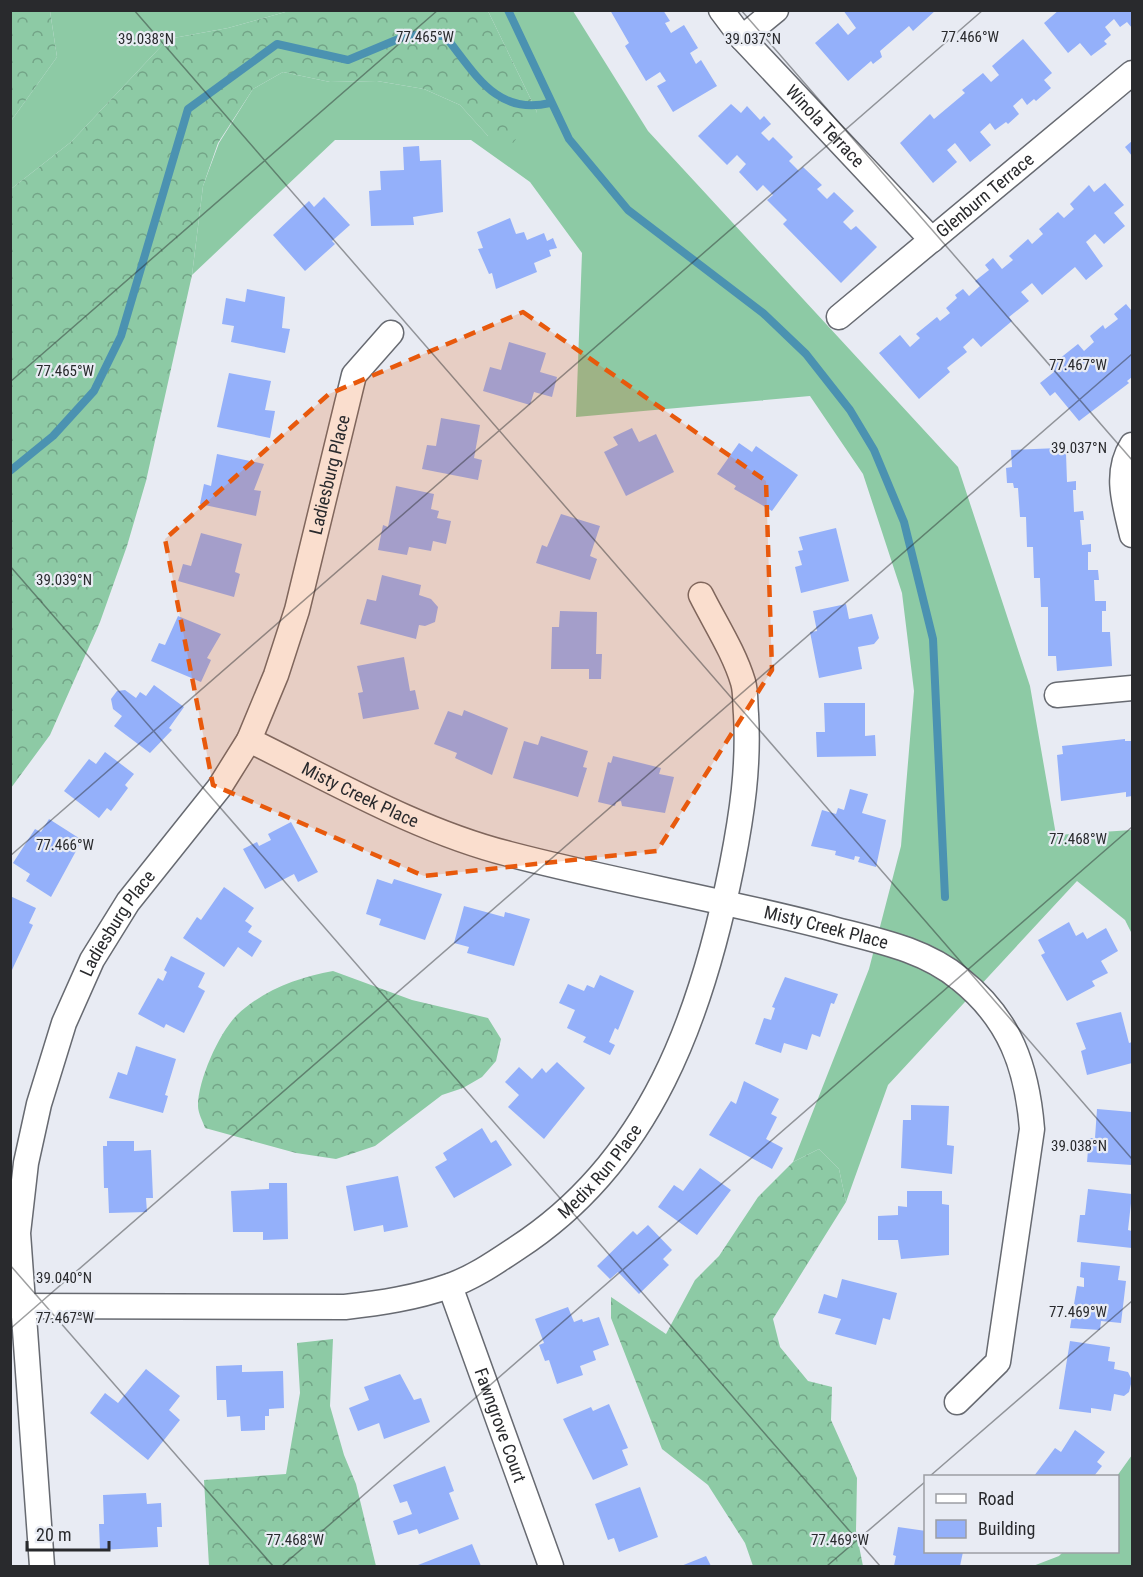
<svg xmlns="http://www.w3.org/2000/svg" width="1143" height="1577" font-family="'Roboto Condensed',sans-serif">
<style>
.grass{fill:#8dcaa5}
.forest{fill:url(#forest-crowns)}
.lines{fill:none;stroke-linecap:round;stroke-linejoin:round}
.stream{stroke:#4b92b1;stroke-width:8}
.building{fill:#94b0fa}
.minor-casing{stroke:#676a71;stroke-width:27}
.minor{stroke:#fff;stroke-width:24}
.marked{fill:#e8590c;fill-opacity:0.2;stroke:#e8590c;stroke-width:4.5;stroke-dasharray:12 8;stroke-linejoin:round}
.ticks{fill:none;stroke:#292a2d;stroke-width:1.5;stroke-opacity:0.45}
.labels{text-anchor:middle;stroke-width:4.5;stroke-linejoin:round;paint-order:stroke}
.street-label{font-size:18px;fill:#292a2d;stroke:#e8ebf3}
.ticks-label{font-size:15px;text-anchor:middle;fill:#292a2d;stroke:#e8ebf3;stroke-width:4.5;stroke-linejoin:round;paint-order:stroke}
</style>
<defs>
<pattern id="forest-crowns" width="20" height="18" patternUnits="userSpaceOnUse" patternTransform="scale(1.5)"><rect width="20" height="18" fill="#8dcaa5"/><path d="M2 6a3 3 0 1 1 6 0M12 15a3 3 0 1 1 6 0" fill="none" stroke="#73a487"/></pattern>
</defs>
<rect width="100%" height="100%" fill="#e8ebf3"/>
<!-- grass -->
<g class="grass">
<polygon points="50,11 289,11 228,28 168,39 71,142 11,189 11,121 57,57"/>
<polygon points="488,11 573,11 648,131 958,467 1030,686 1056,835 1132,830 1132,934 1125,920 1077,881 888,1085 846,1202 839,1169 819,1149 793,1162 869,969 901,846 914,691 902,593 863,474 810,396 576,417 582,253 530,182 471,140 335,140 192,275 203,186 219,143 253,89 283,72 330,82 377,81 424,89 460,105 488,136 537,112"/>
<polygon points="1132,1455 1132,1566 1033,1566 1059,1556 1063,1552 1118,1552 1117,1476"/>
</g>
<!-- forest -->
<g class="forest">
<polygon points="11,10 50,11 57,57 11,121"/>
<polygon points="289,11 488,11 537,112 513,143 488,136 460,105 424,89 377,81 330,82 283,72 253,89 218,143 203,186 192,275 146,481 127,546 100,622 50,735 11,788 11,189 71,142 168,39 228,28"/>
<path d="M333,971L412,1000L488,1018L501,1039L496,1061L482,1077L463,1088L442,1095L375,1146L336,1159L296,1153L205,1128C203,1122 198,1113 198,1106C198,1080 219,1033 237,1015C263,990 299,977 333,971Z"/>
<polygon points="819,1149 839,1169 846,1202 773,1319 780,1347 808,1381 832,1387 831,1420 857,1478 856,1531 863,1566 753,1566 745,1543 708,1485 662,1449 611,1318 611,1297 666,1334 695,1280 719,1256 758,1197 793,1162"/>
<polygon points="333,1339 330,1406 344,1455 356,1484 376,1566 209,1566 204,1480 286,1474 300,1393 297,1343"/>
</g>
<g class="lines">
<!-- stream -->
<g class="stream">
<polyline points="508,10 569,139 628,210 763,313 806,354 850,410 874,450 904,522 933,639 945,897"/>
<path d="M10,471L53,436L94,391L121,336L188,109L277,44L348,60L408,35L445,36C475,73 496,116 550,103"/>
</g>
</g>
<!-- building -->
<g class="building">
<polygon points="610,10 663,10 670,21 665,23 671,33 684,25 698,48 690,53 696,64 701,60 717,86 673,112 657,86 666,81 660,72 646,81 625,46 629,43"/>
<polygon points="843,10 936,10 913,31 909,26 880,51 882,57 873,64 871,61 848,81 815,43 838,23 848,35 856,28"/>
<polygon points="1059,10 1132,10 1132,28 1127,22 1120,27 1114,19 1105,27 1111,35 1104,41 1107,44 1091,56 1080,43 1068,53 1044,23"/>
<polygon points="1023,39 1052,73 1044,80 1051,88 1036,101 1034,99 1027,105 1022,98 1013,106 1019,114 1008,124 1006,122 995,130 990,123 980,132 991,145 970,162 955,143 947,150 957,162 933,183 900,143 930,114 934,119 965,93 962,90 983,73 991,82 999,75 992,66"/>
<polygon points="731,104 741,113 747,106 760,120 764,116 771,124 761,133 769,141 773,137 793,157 789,161 799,171 803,167 822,185 817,189 827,199 834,192 854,211 843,222 851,230 856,226 877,247 841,283 783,224 787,220 767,200 773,195 763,185 757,191 739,172 746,164 737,155 727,165 698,136"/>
<polygon points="1132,141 1132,156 1125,147"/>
<polygon points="419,146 420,161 441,160 443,212 413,217 414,225 371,226 369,191 381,190 380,171 404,170 403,147"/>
<polygon points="1105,183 1124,205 1114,213 1125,226 1104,244 1095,234 1086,242 1103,266 1086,280 1075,267 1042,295 1032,283 1021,292 1029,301 1009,317 1012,321 981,347 973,338 963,347 967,352 947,368 950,372 919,399 879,353 900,335 910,347 920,338 916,334 937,317 940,321 950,313 946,308 957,298 955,295 963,289 969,296 980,286 975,281 989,270 985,265 993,258 1002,269 1013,260 1009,256 1028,239 1032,244 1043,234 1039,229 1058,212 1064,218 1074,209 1070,204 1089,185 1094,192"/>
<polygon points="324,197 350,225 332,241 335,244 305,271 273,235 309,201 314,207"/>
<polygon points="510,218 516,234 524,232 527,240 544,233 547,241 553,238 557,248 549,250 551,256 534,263 537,272 496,289 492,273 489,274 478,249 483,248 477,232"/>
<polygon points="247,289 285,297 282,328 290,329 285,353 231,342 234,326 222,324 226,298 245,302"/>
<polygon points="1126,304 1131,310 1132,309 1132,377 1127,381 1129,383 1079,421 1055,392 1050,396 1040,383 1054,372 1049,367 1078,344 1084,351 1094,342 1090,336 1103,325 1105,329 1118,319 1114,314"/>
<polygon points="509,342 546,353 540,372 557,377 552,397 534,392 530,405 483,391 490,367 501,370"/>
<polygon points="229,373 271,381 265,410 275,411 270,438 217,427"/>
<polygon points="441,418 480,425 474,458 482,460 478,480 422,469 427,445 436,446"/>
<polygon points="632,428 639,442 656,434 674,472 626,496 604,452 618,445 613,437"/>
<polygon points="739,443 752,452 756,446 798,475 772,511 734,489 736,486 717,474"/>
<polygon points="1059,448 1060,453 1066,453 1067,482 1076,481 1076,490 1073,490 1074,512 1083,511 1084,520 1080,520 1082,545 1091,544 1091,552 1088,552 1088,570 1098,570 1099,580 1094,580 1095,601 1106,601 1106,611 1102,611 1102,632 1110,632 1112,666 1057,671 1056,656 1048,656 1048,607 1041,607 1040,578 1034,578 1033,547 1027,547 1026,517 1020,517 1018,488 1014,488 1013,483 1007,483 1006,468 1012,467 1011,450"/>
<polygon points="217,454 264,464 254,490 261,491 256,516 200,504 204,484 211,486"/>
<polygon points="396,486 434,494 431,509 439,511 437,518 451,521 446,544 433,541 431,551 409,547 407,555 378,550 383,525 388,527"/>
<polygon points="561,514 600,526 590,556 597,559 590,580 536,563 542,545 547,547"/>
<polygon points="836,528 849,581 801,593 795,567 802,565 798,551 803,550 799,537"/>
<polygon points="201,533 242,544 235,572 240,574 234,597 178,581 183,564 191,566"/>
<polygon points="382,575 421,585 419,595 431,599 438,607 435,622 425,626 419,625 416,639 360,624 367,599 376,601"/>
<polygon points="846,604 849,619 872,614 879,638 874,644 858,647 862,669 819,678 810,632 817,631 813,611"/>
<polygon points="560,611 597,612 596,654 602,654 601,679 589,679 589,669 551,669 552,627 559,627"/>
<polygon points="178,616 221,634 207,658 211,660 201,682 151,661 159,643 165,645"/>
<polygon points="404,657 410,691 415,690 419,709 363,719 358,693 363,692 357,666"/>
<polygon points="154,685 184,707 169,728 172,730 150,753 114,726 122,716 113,709 111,699 117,691 125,690 136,698 140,692 146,696"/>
<polygon points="824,703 865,703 865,736 875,735 876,756 817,757 816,732 825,732"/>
<polygon points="464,710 508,728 492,775 455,758 457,753 434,744 448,711 462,716"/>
<polygon points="541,736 588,751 583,767 587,768 578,797 513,778 524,741 538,745"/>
<polygon points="1125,739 1125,741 1132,741 1132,796 1126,797 1126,792 1061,801 1057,755 1063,754 1062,746"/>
<polygon points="105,752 134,774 125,785 128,788 111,811 107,808 99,818 64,791 89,759 96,764"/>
<polygon points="613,756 661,768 659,774 674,777 665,813 622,806 621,801 616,802 615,806 598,802 608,762 611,763"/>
<polygon points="850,789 868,794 862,813 886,820 876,867 858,862 860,857 855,856 854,860 835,855 836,851 811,846 822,810 836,814 838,808 844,810"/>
<polygon points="49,819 82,840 51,897 26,881 30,874 13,863 35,829 41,832"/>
<polygon points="291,822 318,872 298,882 294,874 265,889 243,849 257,842 259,846 271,840 268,834"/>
<polygon points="377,879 392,884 394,879 442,894 425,940 379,925 381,919 366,914"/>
<polygon points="224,887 254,908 245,921 252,926 248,932 262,941 252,957 238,947 224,967 183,938 197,917 201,920"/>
<polygon points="10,896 36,908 29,923 33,925 12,970"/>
<polygon points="464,906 504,917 505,912 530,919 514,966 467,953 469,947 454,943"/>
<polygon points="1069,922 1076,936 1083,932 1087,939 1106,928 1118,951 1101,961 1108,973 1092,981 1095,986 1067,1001 1041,955 1045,953 1038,940"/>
<polygon points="171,956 205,973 198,987 205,991 184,1033 166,1024 164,1028 138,1014 158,978 163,981 167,972 164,970"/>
<polygon points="600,975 634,991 618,1030 615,1028 609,1042 615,1045 610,1055 583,1042 586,1037 567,1028 575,1010 559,1003 568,984 584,991 587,985 594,988"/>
<polygon points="785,977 838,994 834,1004 831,1003 820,1037 812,1034 807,1050 784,1043 781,1053 755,1044 764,1018 771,1020 775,1008 772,1007"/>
<polygon points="1121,1012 1129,1043 1132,1042 1132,1063 1087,1075 1081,1051 1086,1049 1076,1023"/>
<polygon points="136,1046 176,1059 165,1095 168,1096 163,1113 109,1098 118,1072 127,1075"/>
<polygon points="557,1062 585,1088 544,1139 508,1107 519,1095 505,1082 519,1067 532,1079 542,1068 546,1073"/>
<polygon points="744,1081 779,1099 771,1114 777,1117 766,1139 783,1148 772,1169 709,1135 731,1101 736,1104"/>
<polygon points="911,1105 949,1106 947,1145 954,1146 952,1174 901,1168 903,1120 911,1120"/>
<polygon points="1097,1109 1132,1112 1132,1165 1087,1162 1089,1138 1095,1138"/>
<polygon points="482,1128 491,1143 496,1140 512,1165 454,1198 435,1167 447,1160 443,1153"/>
<polygon points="107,1141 134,1141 134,1151 151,1150 153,1198 146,1198 147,1212 109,1213 108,1188 104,1188 103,1146 107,1146"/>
<polygon points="700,1168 731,1190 697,1235 658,1207 674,1185 683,1191"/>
<polygon points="398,1176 408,1227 384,1232 383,1225 354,1231 346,1186"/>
<polygon points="269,1183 287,1183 288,1239 263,1240 263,1232 233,1232 231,1191 269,1189"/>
<polygon points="1088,1189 1132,1194 1128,1230 1132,1231 1132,1248 1077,1242 1080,1215 1085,1215"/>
<polygon points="907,1191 942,1191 942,1204 949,1205 949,1255 901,1259 898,1240 878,1240 878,1216 898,1215 898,1206 907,1207"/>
<polygon points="648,1225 672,1250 663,1259 669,1265 639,1294 618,1272 610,1279 597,1266 633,1231 637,1235"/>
<polygon points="1081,1262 1120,1266 1118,1280 1126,1281 1121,1323 1101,1321 1100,1330 1070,1328 1077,1286 1084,1287 1084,1278 1080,1277"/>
<polygon points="842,1279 897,1293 890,1320 883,1318 876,1345 835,1334 841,1319 818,1313 824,1294 837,1298"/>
<polygon points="568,1307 574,1322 582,1319 583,1322 599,1317 609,1345 593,1351 596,1360 580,1366 583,1375 557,1384 549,1360 545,1361 539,1345 544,1343 535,1319"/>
<polygon points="1070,1341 1110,1347 1108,1361 1115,1362 1114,1369 1128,1372 1132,1380 1129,1392 1124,1396 1114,1394 1111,1411 1091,1408 1091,1413 1059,1409"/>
<polygon points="242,1365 242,1372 283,1371 284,1408 269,1409 269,1416 265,1416 265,1430 241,1431 240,1416 227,1417 226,1400 217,1400 216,1366"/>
<polygon points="146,1369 180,1396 169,1410 180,1420 148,1460 90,1413 105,1393 118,1403"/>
<polygon points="400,1374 414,1400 421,1398 430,1422 384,1439 379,1423 358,1431 349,1408 369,1400 364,1387"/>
<polygon points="609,1404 628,1448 622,1450 628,1465 593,1480 563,1419 591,1407 593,1411"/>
<polygon points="1075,1430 1105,1452 1097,1462 1102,1466 1094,1476 1034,1476 1055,1448 1061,1452"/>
<polygon points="445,1466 454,1491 449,1493 459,1519 419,1534 417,1529 398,1535 393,1521 412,1514 407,1501 400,1503 393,1485"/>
<polygon points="640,1487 658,1537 619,1552 614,1538 608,1540 595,1504"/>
<polygon points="146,1493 147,1504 161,1503 162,1527 157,1527 158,1547 100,1550 99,1524 104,1524 103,1495"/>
<polygon points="898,1527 926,1531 926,1552 963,1552 960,1566 894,1566 896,1556 893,1555"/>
<polygon points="472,1544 481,1566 419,1566 418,1565"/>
<polygon points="706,1556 711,1566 681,1566"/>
</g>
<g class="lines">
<!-- minor casing -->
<g class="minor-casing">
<g id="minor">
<path id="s1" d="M721,10L742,38L932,240"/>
<polyline points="742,38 776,10"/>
<path id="s2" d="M839,317L1132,73"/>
<path d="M1132,445C1114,473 1125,505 1132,535"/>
<polyline points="1057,695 1132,688"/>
<path id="s3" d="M249,740C333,781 418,831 509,854C612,881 718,899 822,926C869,939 922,947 960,979C1010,1019 1027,1067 1032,1129L998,1362L957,1402"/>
<path id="s4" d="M450,1286L551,1566"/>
<path id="s5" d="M10,1306L345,1307C380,1303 415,1298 449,1286C473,1278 496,1262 517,1248C651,1161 702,1015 732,865C742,814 749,767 746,714C745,704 746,692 743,682C734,652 715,623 701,595"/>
<path id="s6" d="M42,1566L18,1233L26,1163L39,1104L64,1023L92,960L128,902L219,788L249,740L276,675L297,610L354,375L391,333"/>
</g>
</g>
<!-- minor -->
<use href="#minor" class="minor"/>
</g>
<!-- marked area -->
<path class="marked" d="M523,312L766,481L772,670L657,851L424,876L213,785L165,539L329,394Z"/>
<!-- ticks -->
<path class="ticks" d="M134,10L1132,1159M741,10L1132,460M10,382L438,10M10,566L880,1566M10,856L983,10M10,1265L273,1566M10,1329L1132,354M930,1476L1132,1301M282,1566L1132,827M827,1566L926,1481"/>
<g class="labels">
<!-- street labels -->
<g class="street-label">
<text dy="6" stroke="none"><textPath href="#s1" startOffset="156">Winola Terrace</textPath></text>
<text dy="6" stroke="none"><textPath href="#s2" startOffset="190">Glenburn Terrace</textPath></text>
<text dy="6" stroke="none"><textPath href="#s6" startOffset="1167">Ladiesburg Place</textPath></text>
<text dy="6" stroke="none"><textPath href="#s3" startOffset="124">Misty Creek Place</textPath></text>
<text dy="6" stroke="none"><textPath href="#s6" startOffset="663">Ladiesburg Place</textPath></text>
<text dy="6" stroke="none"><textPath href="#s3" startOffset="610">Misty Creek Place</textPath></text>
<text dy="6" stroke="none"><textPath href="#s5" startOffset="633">Medix Run Place</textPath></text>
<text dy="6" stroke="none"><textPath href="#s4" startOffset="148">Fawngrove Court</textPath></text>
</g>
</g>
<g class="ticks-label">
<text x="425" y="42">77.465°W</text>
<text x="970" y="42">77.466°W</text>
<text x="146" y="44">39.038°N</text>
<text x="753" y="44">39.037°N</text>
<text x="1078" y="370">77.467°W</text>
<text x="65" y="376">77.465°W</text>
<text x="1079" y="453">39.037°N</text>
<text x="64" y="585">39.039°N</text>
<text x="1078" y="844">77.468°W</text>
<text x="65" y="850">77.466°W</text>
<text x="1079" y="1151">39.038°N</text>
<text x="64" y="1283">39.040°N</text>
<text x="1078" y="1317">77.469°W</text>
<text x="65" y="1323">77.467°W</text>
<text x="295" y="1545">77.468°W</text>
<text x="840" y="1545">77.469°W</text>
</g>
<!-- border -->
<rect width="1143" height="1577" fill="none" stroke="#292a2d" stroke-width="24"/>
<!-- legend -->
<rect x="924" y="1475" width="195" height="78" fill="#e8ebf3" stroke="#9c9ea4" stroke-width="1.5"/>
<rect x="936" y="1494" width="30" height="9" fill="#ffffff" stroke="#9c9ea4" stroke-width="1.5"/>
<text x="978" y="1505" font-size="18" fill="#292a2d">Road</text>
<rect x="936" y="1520" width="30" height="18" fill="#94b0fa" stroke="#9c9ea4" stroke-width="1.5"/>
<text x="978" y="1535" font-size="18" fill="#292a2d">Building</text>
<!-- scale -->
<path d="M27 1541v9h82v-9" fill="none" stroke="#292a2d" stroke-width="3"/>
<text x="36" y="1541" font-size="18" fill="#292a2d" stroke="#e8ebf3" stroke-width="4.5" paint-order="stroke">20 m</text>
</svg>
